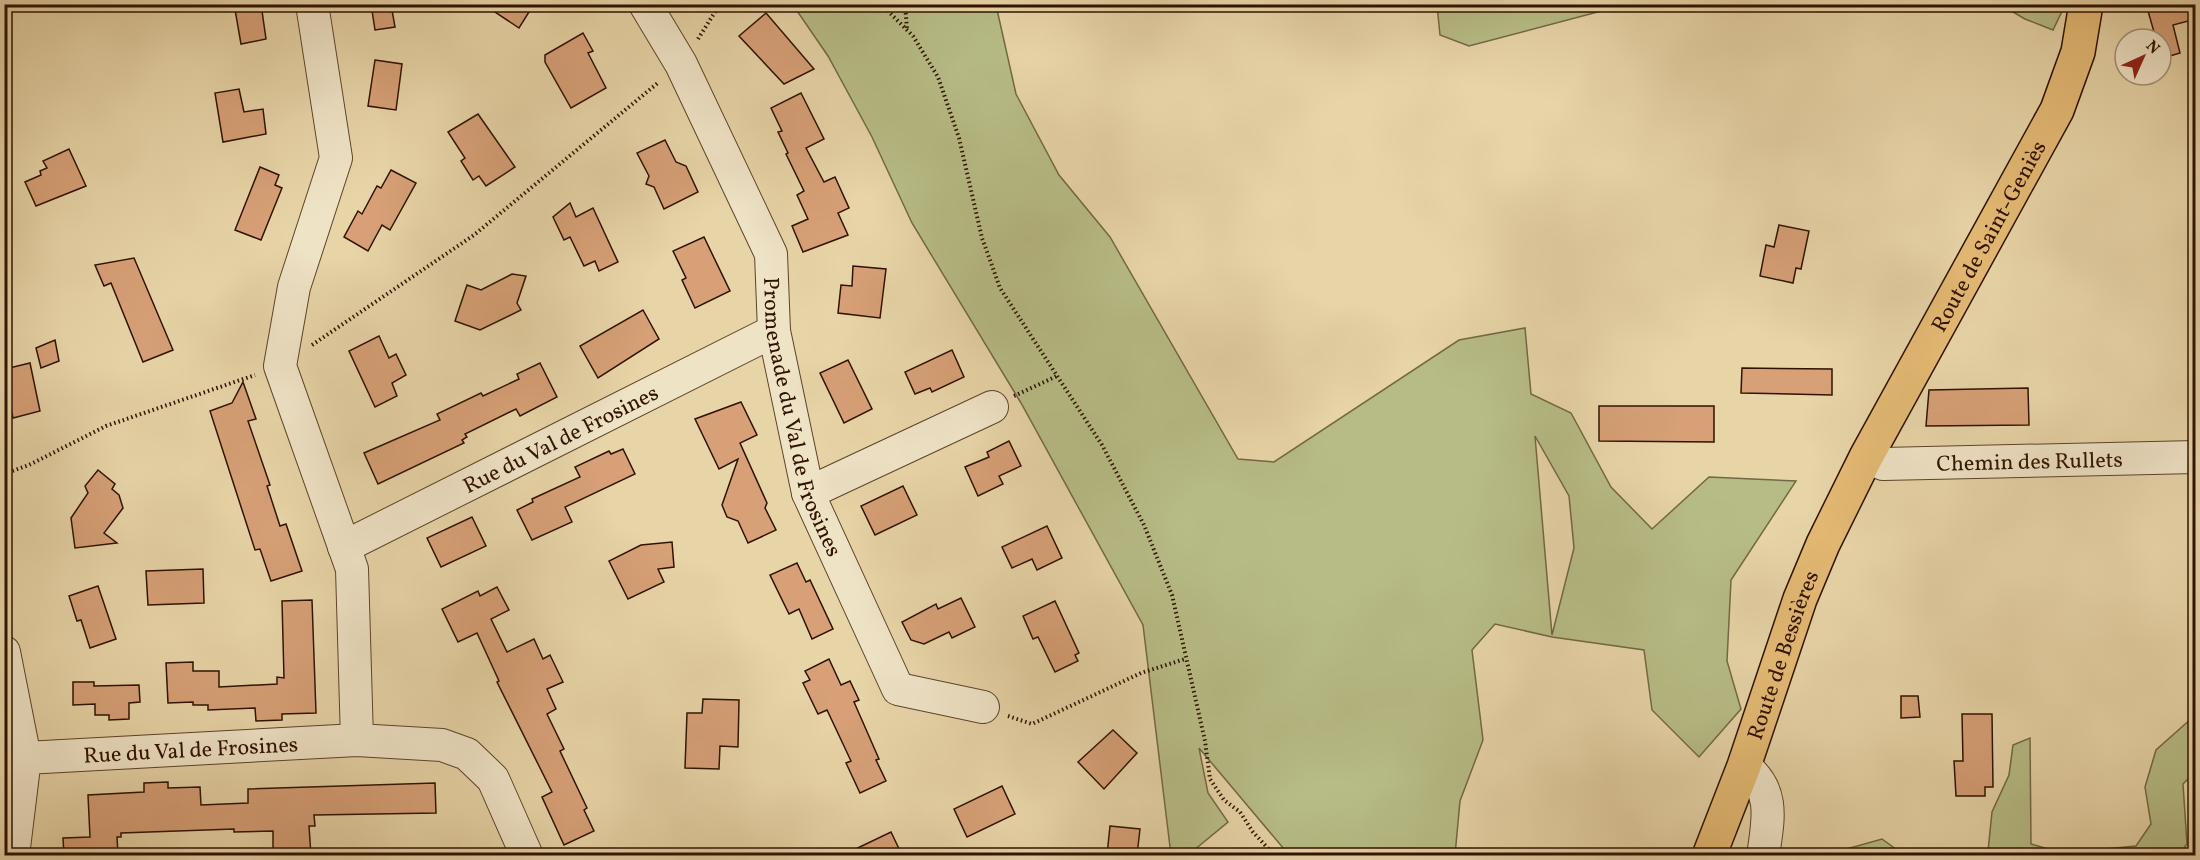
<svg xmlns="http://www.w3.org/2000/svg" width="2200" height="860" font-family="Vollkorn,serif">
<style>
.green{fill:#b7bc86;stroke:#736843;stroke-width:1.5;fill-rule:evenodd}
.building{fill:#d7a077;stroke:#2f1300;stroke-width:1.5}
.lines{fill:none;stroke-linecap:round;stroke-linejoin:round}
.minor-casing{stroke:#5d432a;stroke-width:34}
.major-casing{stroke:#2f1300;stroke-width:36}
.path{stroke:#2f1300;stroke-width:4;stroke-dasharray:1.5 3;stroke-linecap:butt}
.minor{stroke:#efe3c6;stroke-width:32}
.major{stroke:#e4ba74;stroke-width:33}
.labels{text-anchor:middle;stroke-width:5;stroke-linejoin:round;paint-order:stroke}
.street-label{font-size:22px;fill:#2f1300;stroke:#efe3c6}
</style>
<rect width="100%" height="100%" fill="#e7d4a7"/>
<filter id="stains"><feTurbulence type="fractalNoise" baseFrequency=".00333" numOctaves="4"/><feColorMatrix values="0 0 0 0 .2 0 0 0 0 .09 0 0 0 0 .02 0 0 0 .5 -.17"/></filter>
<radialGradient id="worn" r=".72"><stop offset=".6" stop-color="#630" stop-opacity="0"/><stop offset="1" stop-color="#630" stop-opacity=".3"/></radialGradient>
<!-- green -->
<g class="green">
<path d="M793,5H996L1016,94L1059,175L1110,237L1238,459L1274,462L1459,340L1525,328L1531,394L1571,413L1611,487L1652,529L1709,477L1796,481L1731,580L1727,661L1741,709L1699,757L1652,710L1644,650L1552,637L1495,624L1472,650L1483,740L1460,801L1455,855H1289L1199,748L1208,793L1228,822L1188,855H1171L1143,625L1021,403L912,223L872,137L828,56ZM1535,436L1569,496L1574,548L1552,635Z"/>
<polygon points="1437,5 1437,4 1624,5 1469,46 1440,35"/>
<polygon points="2001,5 2065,5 2053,30 2025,19"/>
<polygon points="2192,718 2195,718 2195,772 2183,784 2187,844 2179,855 1977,855 1988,851 1992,812 2009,775 2013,745 2030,738 2031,844 2062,853 2136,846 2151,824 2145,787 2156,750"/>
<polygon points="1882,839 1904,855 1824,855 1825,855"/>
</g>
<!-- building -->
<g class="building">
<polygon points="234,4 261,4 266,39 241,44"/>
<polygon points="371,4 391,4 395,27 375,30"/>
<polygon points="483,4 534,4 519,28"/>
<polygon points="2146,4 2196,4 2196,19 2173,25 2180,53 2163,58 2161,39 2156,39"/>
<polygon points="766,13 814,69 784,84 739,36"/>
<polygon points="583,33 593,51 588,53 606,88 571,108 545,62 545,55"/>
<polygon points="375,60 402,64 396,110 368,106"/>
<polygon points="239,89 244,112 263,109 266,134 223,142 215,93"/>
<polygon points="801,93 824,139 806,148 824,182 835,177 849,208 838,213 848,235 803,252 792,226 808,219 797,195 804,191 786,154 788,153 778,132 782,131 771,108"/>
<polygon points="478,114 515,167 486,186 479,176 473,180 461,161 465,158 448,132"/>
<polygon points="665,140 676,162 686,166 698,192 664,209 654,187 646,184 649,176 637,153"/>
<polygon points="69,149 86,186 36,206 25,182 41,175 40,171 47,168 43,161"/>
<polygon points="260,167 279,175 275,185 282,188 261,240 235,230"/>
<polygon points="391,170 416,183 390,230 382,225 368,251 344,237 358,211 362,214 377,186 381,188"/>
<polygon points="570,203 576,217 593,208 618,262 599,271 595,261 584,266 570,237 564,240 553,217"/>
<polygon points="1779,225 1809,231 1801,269 1796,268 1793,283 1760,276 1766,245 1774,247"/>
<polygon points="704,237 730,291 695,308 682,280 686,278 673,251"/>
<polygon points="134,258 173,350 143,362 111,283 104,286 95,265"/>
<polygon points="853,266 886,269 880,318 838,313 841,285 852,286"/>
<polygon points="512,274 526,276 517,303 521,310 480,330 455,321 467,285 481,290"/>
<polygon points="643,310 659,339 598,378 580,346"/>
<polygon points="379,336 389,358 396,354 406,375 392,383 397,396 375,407 349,351"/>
<polygon points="55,340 59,361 41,368 36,348"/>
<polygon points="952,350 964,377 932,392 930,388 915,394 905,372"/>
<polygon points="848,360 872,409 844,423 820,373"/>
<polygon points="30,363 40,411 13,418 5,383 8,382 5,369"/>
<polygon points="540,363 557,397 520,416 516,409 465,434 467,437 462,440 464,443 378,484 364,453 440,420 437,414 481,393 483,396 519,379 517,374"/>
<polygon points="1742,368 1832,369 1832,395 1741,393"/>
<polygon points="243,382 256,419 248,421 270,485 267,486 280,526 286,524 302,571 271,581 260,549 255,550 210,411 232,403"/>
<polygon points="2028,388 2029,425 1926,426 1929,390"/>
<polygon points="741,402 757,435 740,443 767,503 765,508 776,530 748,543 738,521 727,517 722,505 738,459 719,469 695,419"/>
<polygon points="1599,406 1714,406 1714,442 1599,441"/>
<polygon points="1009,441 1021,466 999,476 1003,484 978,496 965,467 989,457 987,452"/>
<polygon points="623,449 635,474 565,507 572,522 532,540 517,510 533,502 532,499 580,477 575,467 609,451 611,454"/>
<polygon points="98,470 115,484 112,489 119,495 123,508 104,533 117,543 75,548 71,518 88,493 85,486"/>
<polygon points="903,486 917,515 875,535 861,506"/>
<polygon points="472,517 486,546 441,567 427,538"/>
<polygon points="1047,526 1062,558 1037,570 1032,559 1012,568 1002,547"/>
<polygon points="672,542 674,567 658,569 664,582 628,599 609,561 641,545"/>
<polygon points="797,563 806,582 810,580 833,629 812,639 799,609 789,614 770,575"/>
<polygon points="203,569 204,603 148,605 146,571"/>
<polygon points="98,586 116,639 90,648 81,620 77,621 69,596"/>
<polygon points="497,587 509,610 491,619 507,652 534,639 543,659 550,655 563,682 547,689 556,709 547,714 564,749 560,751 587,808 584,810 594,831 564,845 542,797 552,792 497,682 499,681 477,633 458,642 442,609 478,591 480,596"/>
<polygon points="961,598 975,627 952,638 949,632 924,644 911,640 902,622 936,604 938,609"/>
<polygon points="312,600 316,713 282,714 282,720 256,721 255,708 208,710 208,705 193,705 193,702 168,703 166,663 193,662 193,671 219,671 219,687 277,684 277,677 284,678 282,601"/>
<polygon points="1055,601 1079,653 1075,655 1078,661 1055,672 1038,637 1033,639 1023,616"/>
<polygon points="829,659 841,685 850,681 859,700 854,702 879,759 876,760 886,781 860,793 846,763 851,761 827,710 818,714 803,683 810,680 805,671"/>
<polygon points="73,682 94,682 94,686 139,685 140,702 129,703 129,719 109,720 109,715 95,715 95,704 73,705"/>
<polygon points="1901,696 1918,696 1920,717 1901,718"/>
<polygon points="703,699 739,700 738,747 720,746 719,769 685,768 687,713 702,713"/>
<polygon points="1962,714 1992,714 1993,787 1985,787 1985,796 1956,796 1954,761 1963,761"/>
<polygon points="1113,730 1137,753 1104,789 1078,762"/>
<polygon points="168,782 168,788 200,787 201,805 248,803 248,789 435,783 436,813 314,815 315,826 309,826 311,855 273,855 273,831 234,832 234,829 121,833 121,837 117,837 118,855 64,855 63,838 90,837 88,795 144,792 144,783"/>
<polygon points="1002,786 1015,814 967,837 954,809"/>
<polygon points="1110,826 1140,829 1137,855 1107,855"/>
<polygon points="891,832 902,855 843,855"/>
</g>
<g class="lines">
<!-- minor casing -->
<g class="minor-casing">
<g id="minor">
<polyline points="312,4 336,158 294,287 280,366 352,569 357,740"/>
<path id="s1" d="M645,4L681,64L771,254L774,331L808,493L898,689L983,707"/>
<path id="s2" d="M1866,457L1883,464L2196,457"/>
<polyline points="808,493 992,407"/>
<path id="s3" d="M344,547L774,331"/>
<polyline points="4,652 25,758 13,856"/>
<path id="s4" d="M25,758L357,740L442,745L467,754L493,779L527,856"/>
<path d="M1744,766C1776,791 1768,820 1763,856"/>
</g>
</g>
<!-- major casing -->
<g class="major-casing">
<g id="major">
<path id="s5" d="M1709,856L1744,766L1800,599L1823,544L1866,457L2057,110L2078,52L2086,4"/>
</g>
</g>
<!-- path -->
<g class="path">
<polyline points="881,4 913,36 938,77 959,138 982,238 1000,288 1102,445 1144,525 1172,595 1205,741 1210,779 1224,800 1240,812 1253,832 1275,856"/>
<polyline points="905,4 907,29"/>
<polyline points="698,39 720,4"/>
<polyline points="312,345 474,235 659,82"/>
<polyline points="1014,396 1057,376"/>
<polyline points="4,474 29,465 106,426 255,375"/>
<polyline points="1008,716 1032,724 1141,673 1185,659"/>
</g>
<!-- minor -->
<use href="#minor" class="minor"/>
<!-- major -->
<use href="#major" class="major"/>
</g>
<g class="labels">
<!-- street labels -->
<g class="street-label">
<text dy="8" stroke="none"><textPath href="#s5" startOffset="682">Route de Saint-Geniès</textPath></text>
<text dy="8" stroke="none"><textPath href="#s1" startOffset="447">Promenade du Val de Frosines</textPath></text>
<text dy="8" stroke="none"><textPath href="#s3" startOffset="242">Rue du Val de Frosines</textPath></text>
<text dy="8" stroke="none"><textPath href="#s2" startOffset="165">Chemin des Rullets</textPath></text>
<text dy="8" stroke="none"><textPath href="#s5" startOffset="214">Route de Bessières</textPath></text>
<text dy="8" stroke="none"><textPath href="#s4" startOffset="166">Rue du Val de Frosines</textPath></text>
</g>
</g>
<!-- margin -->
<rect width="2200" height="860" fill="none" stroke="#e7d4a7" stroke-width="24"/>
<rect x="6" y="6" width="2188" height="848" fill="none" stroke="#2f1300" stroke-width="3"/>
<rect x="12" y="12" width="2176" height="836" fill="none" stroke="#2f1300" stroke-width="1.5"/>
<!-- north arrow -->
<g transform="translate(2143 57) rotate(45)"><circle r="28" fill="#efe3c6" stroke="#a29077" stroke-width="1.5"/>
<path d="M0-4.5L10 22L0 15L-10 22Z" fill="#8f2418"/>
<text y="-9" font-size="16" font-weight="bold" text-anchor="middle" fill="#2f1300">N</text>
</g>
<rect width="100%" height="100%" filter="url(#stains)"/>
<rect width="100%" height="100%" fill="url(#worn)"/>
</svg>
